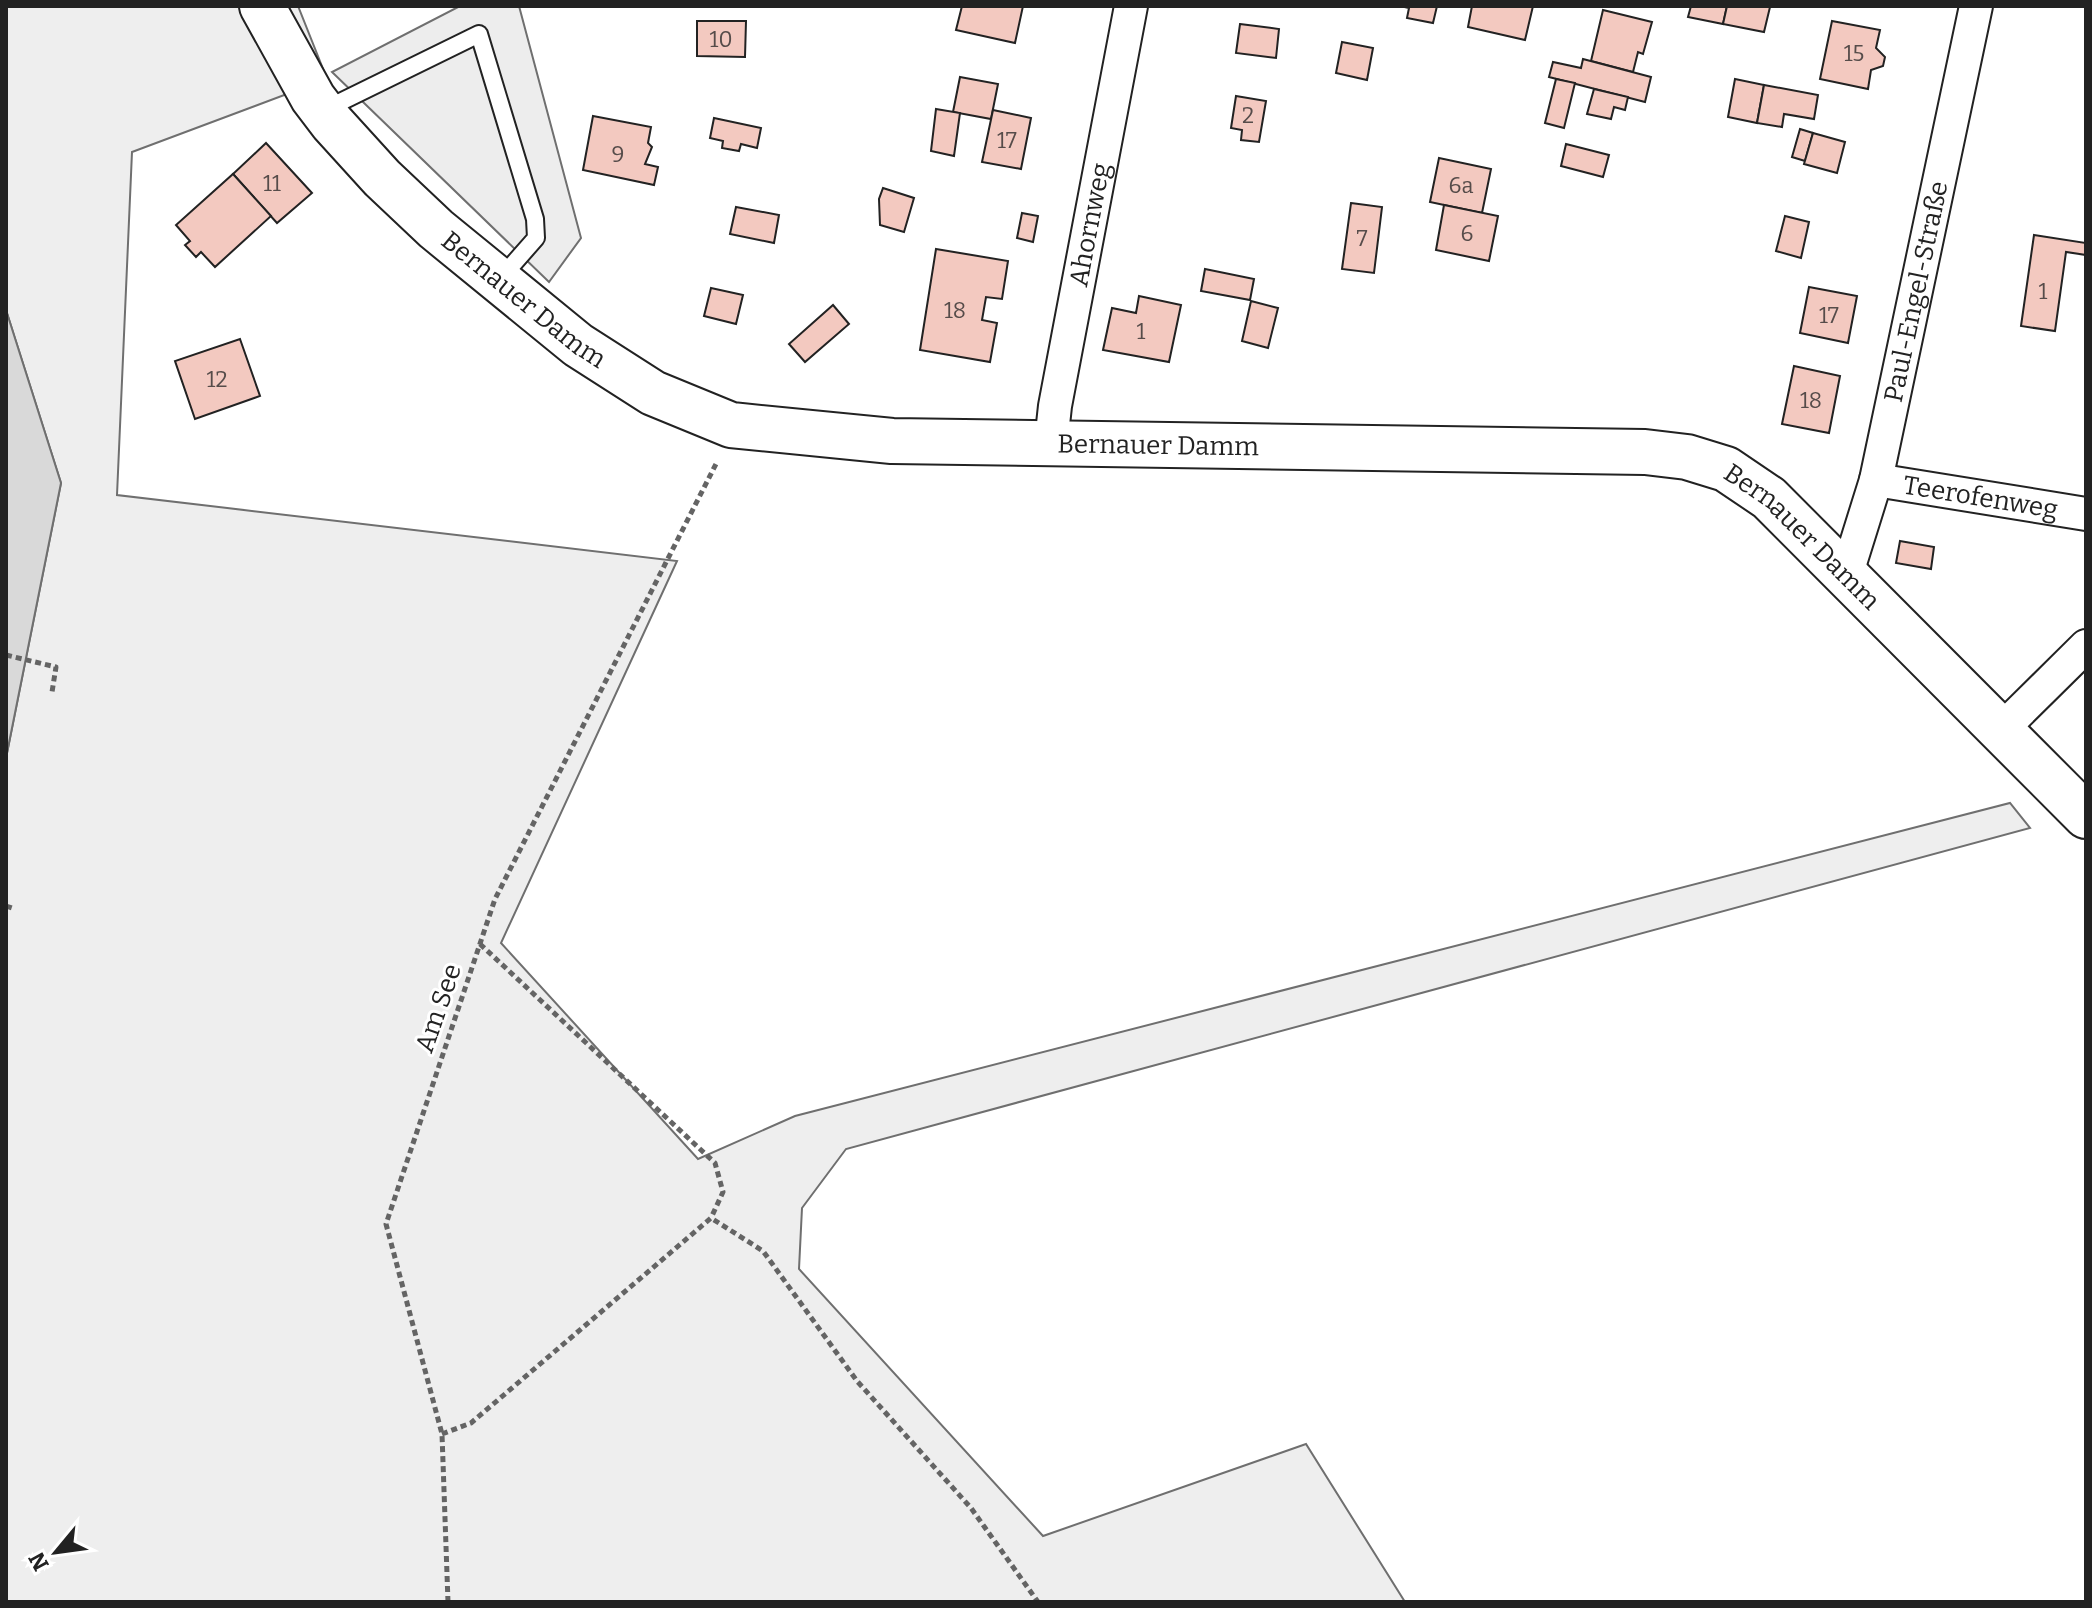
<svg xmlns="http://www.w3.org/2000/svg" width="2092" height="1608" font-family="Bitter,serif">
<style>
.green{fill:#eee;stroke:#6f6f6f;stroke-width:2}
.parking{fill:#ededed;stroke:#6f6f6f;stroke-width:2}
.water{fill:#d9d9d9;stroke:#6f6f6f;stroke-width:2}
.building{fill:#f3c9c0;stroke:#222;stroke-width:2}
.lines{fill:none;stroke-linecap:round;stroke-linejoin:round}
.service-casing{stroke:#222;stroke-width:20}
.minor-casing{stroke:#222;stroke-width:36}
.secondary-casing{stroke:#222;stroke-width:48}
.path{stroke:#646464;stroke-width:5;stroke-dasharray:6 4;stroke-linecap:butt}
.service{stroke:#fff;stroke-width:16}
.minor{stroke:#fff;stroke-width:32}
.secondary{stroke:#fff;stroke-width:44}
.labels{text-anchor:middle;stroke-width:6;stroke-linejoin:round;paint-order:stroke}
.number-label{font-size:22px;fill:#564c4a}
.street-label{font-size:26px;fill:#222;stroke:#fff}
</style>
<rect width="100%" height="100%" fill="#fff"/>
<!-- green -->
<polygon class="green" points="6,6 298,6 327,79 132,152 117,495 677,561 501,943 698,1159 795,1116 2010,803 2030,828 846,1149 802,1208 799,1269 1043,1536 1306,1444 1405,1602 6,1602 6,758 61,483 6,310"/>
<!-- parking -->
<polygon class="parking" points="460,6 519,6 581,238 549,282 332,72"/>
<!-- water -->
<polygon class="water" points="6,310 61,483 6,758"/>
<!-- building -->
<g class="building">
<polygon points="962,6 1023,6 1015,43 956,30"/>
<polygon points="1400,6 1437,6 1433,23 1407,18 1409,8"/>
<polygon points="1472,6 1533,6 1525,40 1468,27"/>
<polygon points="1691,6 1727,6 1723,24 1688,17"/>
<polygon points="1727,6 1770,7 1764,32 1723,24"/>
<polygon points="1603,10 1652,22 1643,54 1638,52 1633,72 1591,61"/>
<polygon points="697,21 746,21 745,57 697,56"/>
<polygon points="1832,21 1880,30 1876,48 1885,57 1883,66 1871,70 1868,89 1820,79"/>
<polygon points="1240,24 1279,29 1276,58 1236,53"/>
<polygon points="1342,42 1373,48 1367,80 1336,73"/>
<polygon points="1583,59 1651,77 1645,102 1549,77 1553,62 1581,68"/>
<polygon points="960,77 998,84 991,119 953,112"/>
<polygon points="1556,79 1575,83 1564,128 1545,123"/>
<polygon points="1735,79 1764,85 1757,123 1728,117"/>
<polygon points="1764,85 1818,95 1814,119 1784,114 1782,127 1757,123"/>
<polygon points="1594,89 1628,97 1625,110 1614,107 1611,119 1587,114"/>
<polygon points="1236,96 1266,101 1259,142 1241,140 1242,130 1231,128"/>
<polygon points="936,109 960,113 954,156 931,151"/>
<polygon points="993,110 1031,118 1021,169 982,162"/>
<polygon points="593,116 651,127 648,143 652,147 645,164 658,167 654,185 583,170"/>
<polygon points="714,118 761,128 757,148 741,144 739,151 722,148 723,141 710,138"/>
<polygon points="1800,129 1813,133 1805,161 1792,157"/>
<polygon points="1813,133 1845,142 1837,173 1804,164"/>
<polygon points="266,143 312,193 277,223 233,174"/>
<polygon points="1566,144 1609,155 1603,177 1561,166"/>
<polygon points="1439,158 1491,169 1482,213 1430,202"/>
<polygon points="233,174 271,216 215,267 201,252 196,257 185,245 190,241 176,225"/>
<polygon points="883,188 914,198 904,232 880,225 879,199"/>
<polygon points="1351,203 1382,207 1374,273 1342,269"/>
<polygon points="1444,205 1498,216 1489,261 1436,250"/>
<polygon points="736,207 779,215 774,243 730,234"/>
<polygon points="1022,213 1038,216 1033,242 1017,238"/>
<polygon points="1785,216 1809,222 1801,258 1776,251"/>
<polygon points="2034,235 2086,243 2086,255 2066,252 2055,331 2021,326"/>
<polygon points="936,249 1008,261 1002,299 986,297 982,320 997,323 990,362 920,350"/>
<polygon points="1205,269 1254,279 1250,300 1201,291"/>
<polygon points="1809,287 1857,296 1848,343 1800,333"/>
<polygon points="711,288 743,295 736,324 704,316"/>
<polygon points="1139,296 1181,305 1169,362 1103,350 1112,308 1136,313"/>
<polygon points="1251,301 1278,308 1268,348 1242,341"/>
<polygon points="833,305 849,324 805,362 789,344"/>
<polygon points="240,339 260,396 195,419 175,361"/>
<polygon points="1794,366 1840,376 1829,433 1782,424"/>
<polygon points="1900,541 1934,547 1931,569 1896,563"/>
</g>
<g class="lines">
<!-- service casing -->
<g class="service-casing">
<polyline id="service" points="324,110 479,34 535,219 536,238 499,280"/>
</g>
<!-- minor casing -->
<g class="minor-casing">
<g id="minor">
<path id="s1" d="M1051,443L1055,406L1131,6"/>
<path id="s2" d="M1876,480L2086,514"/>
<path id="s3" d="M1847,573L1876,480L1976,6"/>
<polyline points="2000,731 2086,646"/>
</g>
</g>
<!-- secondary casing -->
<g class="secondary-casing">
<g id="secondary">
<path id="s4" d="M262,6L313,98L332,123L382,178L436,229L578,345L653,393L731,425L892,441L1645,452L1687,457L1726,469L1769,498L2086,816"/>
</g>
</g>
<!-- path -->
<g class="path">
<polyline points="6,655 56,667 52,692"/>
<polyline points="6,906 15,909"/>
<polyline points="480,944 715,1163 723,1192 711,1218"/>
<polyline points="442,1434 471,1423 711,1218 763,1251 857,1381 971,1508 1038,1602"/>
<polyline points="448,1602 442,1434 386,1224 495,899 717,462"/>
</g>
<!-- service -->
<use href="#service" class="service"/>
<!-- minor -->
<use href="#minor" class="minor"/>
<!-- secondary -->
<use href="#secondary" class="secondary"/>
</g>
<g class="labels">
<!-- number labels -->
<g class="number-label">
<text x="721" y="47">10</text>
<text x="1854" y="61">15</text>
<text x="1248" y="123">2</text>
<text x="1007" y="148">17</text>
<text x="618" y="162">9</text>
<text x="272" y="191">11</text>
<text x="1461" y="193">6a</text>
<text x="1467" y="241">6</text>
<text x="1362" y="246">7</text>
<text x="2043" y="299">1</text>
<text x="955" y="318">18</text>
<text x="1829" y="323">17</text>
<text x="1141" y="339">1</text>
<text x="217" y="387">12</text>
<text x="1811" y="408">18</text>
</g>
<!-- street labels -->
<g class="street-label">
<text dy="9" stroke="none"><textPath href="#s1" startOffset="222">Ahornweg</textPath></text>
<text dy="9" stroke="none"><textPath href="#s3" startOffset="290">Paul-Engel-Straße</textPath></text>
<text dy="9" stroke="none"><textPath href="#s4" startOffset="398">Bernauer Damm</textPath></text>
<text dy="9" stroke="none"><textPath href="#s4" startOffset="1070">Bernauer Damm</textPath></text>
<text dy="9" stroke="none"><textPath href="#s2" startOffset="106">Teerofenweg</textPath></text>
<text dy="9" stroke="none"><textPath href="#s4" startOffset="1742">Bernauer Damm</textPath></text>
<text transform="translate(438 1008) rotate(-71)" y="9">Am See</text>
</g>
</g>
<!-- border -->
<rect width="2092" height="1608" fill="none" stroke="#222222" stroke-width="16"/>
<!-- north arrow -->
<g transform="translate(56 1552) rotate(241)" stroke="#ffffff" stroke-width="6" paint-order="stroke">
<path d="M0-6L14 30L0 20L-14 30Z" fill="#222222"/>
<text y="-12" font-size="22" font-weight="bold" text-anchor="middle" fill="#222222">N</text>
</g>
</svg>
